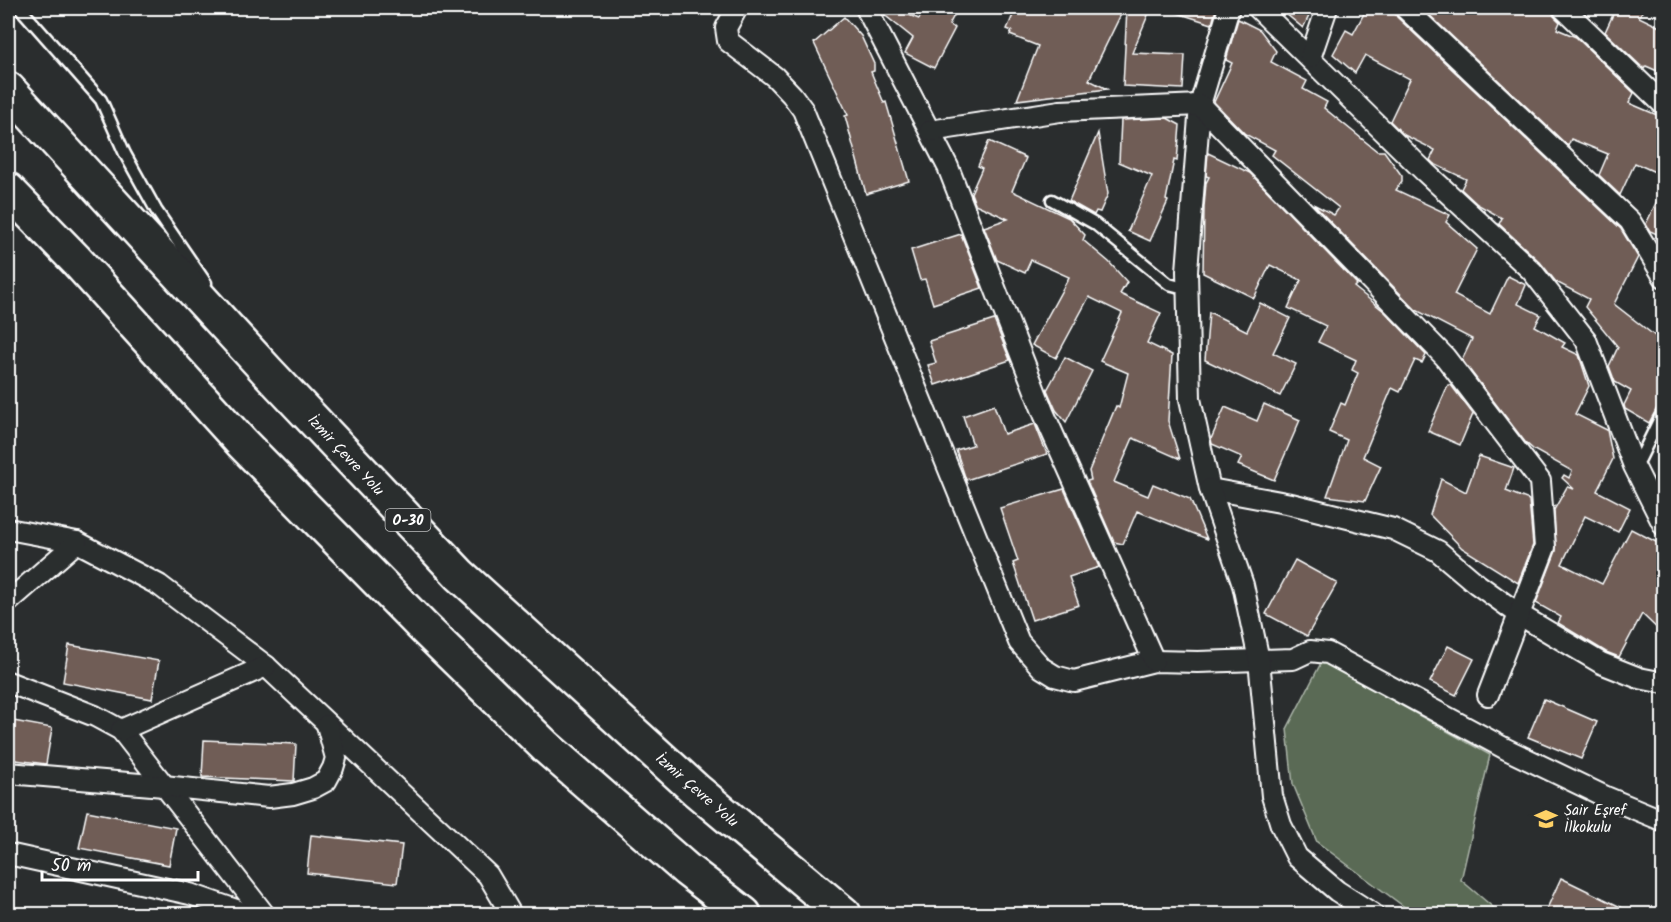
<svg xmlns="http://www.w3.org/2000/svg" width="1671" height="922" font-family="Kalam,sans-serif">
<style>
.green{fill:#5a6b54;stroke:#acb5aa;stroke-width:1.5}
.building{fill:#6f5d57;stroke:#fff;stroke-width:1.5}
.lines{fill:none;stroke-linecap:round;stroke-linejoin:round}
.service-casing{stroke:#fff;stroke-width:15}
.minor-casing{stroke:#fff;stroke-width:24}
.motorway-casing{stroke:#fff;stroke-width:38}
.service{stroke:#2a2d2e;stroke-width:10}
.minor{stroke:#2a2d2e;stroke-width:20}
.motorway{stroke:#2a2d2e;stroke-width:33}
.labels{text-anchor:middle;stroke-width:5;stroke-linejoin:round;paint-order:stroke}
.shield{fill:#2a2d2e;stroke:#bfc0c0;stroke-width:1.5}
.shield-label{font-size:14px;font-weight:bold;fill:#fff}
.street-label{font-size:15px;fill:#fff;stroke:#2a2d2e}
.poi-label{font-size:15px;fill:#fff;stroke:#2a2d2e;text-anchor:start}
</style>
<rect width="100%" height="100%" fill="#2a2d2e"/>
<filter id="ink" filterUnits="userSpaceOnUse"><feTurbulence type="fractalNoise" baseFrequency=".0167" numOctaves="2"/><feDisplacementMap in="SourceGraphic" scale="12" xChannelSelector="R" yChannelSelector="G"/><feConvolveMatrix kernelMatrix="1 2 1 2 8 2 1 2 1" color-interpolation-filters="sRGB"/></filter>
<g filter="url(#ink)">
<!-- green -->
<polygon class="green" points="1322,661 1490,755 1461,880 1501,914 1414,914 1317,842 1293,784 1287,729"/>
<!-- building -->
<g class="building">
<polygon points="879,8 892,8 919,19 925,8 958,8 949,25 955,28 934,68 905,53 913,38 882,13"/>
<polygon points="1016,8 1124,8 1089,80 1107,89 1017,100 1038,46 1010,35 1012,31 1007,29"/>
<polygon points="1127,8 1151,8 1132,53 1185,55 1183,89 1123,86"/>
<polygon points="1171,8 1214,8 1216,9 1212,24 1171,11"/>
<polygon points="1279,8 1313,8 1303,28"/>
<polygon points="1367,8 1393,8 1397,17 1621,229 1638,257 1614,304 1664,343 1664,403 1658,406 1649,423 1625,409 1624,405 1631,391 1615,382 1609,366 1618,347 1585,307 1589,299 1556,282 1540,262 1499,224 1502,218 1477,204 1461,189 1466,179 1434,164 1430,160 1435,150 1404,135 1390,121 1410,79 1365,55 1355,73 1333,54 1346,30 1353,34"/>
<polygon points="1422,8 1551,8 1554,16 1560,22 1557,29 1576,37 1634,93 1629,103 1664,118 1664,176 1635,163 1620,195 1599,175 1608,154 1571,139 1568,146"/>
<polygon points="1616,8 1644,8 1639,17 1664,29 1664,74 1646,66 1644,69 1605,32"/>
<polygon points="844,17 861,36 874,64 874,71 871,72 884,103 886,102 909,181 866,194 845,116 848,115 814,43"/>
<polygon points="1238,19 1260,30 1276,51 1271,62 1307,81 1303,89 1327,102 1324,108 1377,151 1384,151 1402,176 1402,181 1396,190 1450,215 1446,222 1477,249 1454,295 1490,314 1508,276 1526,285 1518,304 1541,315 1535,326 1565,343 1562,347 1579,355 1589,386 1575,414 1607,430 1613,459 1597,491 1630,508 1618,532 1585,516 1562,564 1602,584 1631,529 1664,546 1664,635 1642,614 1619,657 1606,652 1558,623 1561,617 1536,603 1556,551 1554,510 1567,487 1574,489 1562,478 1564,475 1569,478 1572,471 1534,450 1525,442 1462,360 1472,339 1416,310 1313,204 1334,215 1339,208 1272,155 1275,150 1245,134 1214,102 1232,63 1226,60"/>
<polygon points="1167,118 1180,125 1177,161 1174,160 1166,200 1168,201 1150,241 1128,231 1152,176 1119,162 1121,120"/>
<polygon points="1098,133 1108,194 1100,212 1096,211 1094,215 1069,201"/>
<polygon points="989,141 1026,158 1012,191 1069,218 1085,235 1083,240 1109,262 1127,282 1120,294 1161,313 1147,343 1172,355 1168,421 1180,459 1133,438 1114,482 1148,496 1153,484 1190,499 1207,539 1137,511 1123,544 1114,542 1087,481 1091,480 1089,471 1116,406 1119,408 1128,373 1100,361 1122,313 1089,297 1056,358 1032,345 1069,277 1031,260 1025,273 997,260 984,227 1008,219 975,204 971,193 982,168 978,166"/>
<polygon points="1208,153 1250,173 1357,284 1354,287 1385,312 1426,355 1422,363 1415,360 1400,392 1392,388 1363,457 1381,466 1365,501 1327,496 1347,440 1329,432 1341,403 1345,405 1358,373 1352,370 1356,360 1318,342 1326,326 1288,308 1301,280 1270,265 1254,298 1203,273 1204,207 1206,183 1209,177 1206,176"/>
<polygon points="1664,186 1664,237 1650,231 1646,224"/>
<polygon points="961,234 982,288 933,304 925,279 920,280 911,250"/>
<polygon points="1260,303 1290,318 1273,353 1296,364 1280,396 1205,360 1209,312 1247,331"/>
<polygon points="994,320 1010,360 935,385 928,365 936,363 929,341"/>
<polygon points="1065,357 1092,371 1066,422 1056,410 1047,390"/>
<polygon points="1448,385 1451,385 1473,414 1460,445 1428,431"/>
<polygon points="1264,404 1300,420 1274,480 1238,465 1242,457 1212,444 1211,439 1225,407 1257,421"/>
<polygon points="994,405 1004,434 1035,424 1047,454 966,480 956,450 973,445 963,416"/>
<polygon points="1479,456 1514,468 1506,491 1529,500 1533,545 1518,583 1462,548 1430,515 1441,479 1466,492"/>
<polygon points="1064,489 1099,567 1069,577 1079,605 1032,620 1013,563 1018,561 1000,508"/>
<polygon points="1295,560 1337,583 1307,636 1266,614"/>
<polygon points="69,645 159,661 152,699 63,682"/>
<polygon points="1448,646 1474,659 1456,695 1430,682"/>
<polygon points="1544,699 1597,722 1581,759 1528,737"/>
<polygon points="8,720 52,728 46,764 8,759"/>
<polygon points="204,740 296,744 294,781 202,777"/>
<polygon points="87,811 176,828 169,865 79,848"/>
<polygon points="311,835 402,845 397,883 307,873"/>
<polygon points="1561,878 1637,915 1544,915"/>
</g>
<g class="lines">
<!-- service casing -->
<g class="service-casing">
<g id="service">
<polyline points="20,8 101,100 125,154 156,210 206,283"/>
<polyline points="1052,200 1095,224 1169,284 1188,289"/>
<polyline points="1634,466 1640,459 1664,410"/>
</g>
</g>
<!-- minor casing -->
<g class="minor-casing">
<g id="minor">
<polyline points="737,8 726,28 728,41 775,77 792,95 803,110 1019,642 1042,668 1055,676 1074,681 1154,661 1198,662 1259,660 1293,659 1310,651 1328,653 1506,749 1606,797 1664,821"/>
<polyline points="866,8 948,167 1044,414 1154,661"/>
<polyline points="1229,8 1200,105 1187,271 1190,399 1210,489 1291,504 1393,529 1438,551 1477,584 1520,615 1601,663 1639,678 1664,683"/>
<polyline points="1258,8 1425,172 1532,271 1586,340 1634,466 1664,526"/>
<polyline points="1405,8 1630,221 1664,277"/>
<polyline points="1563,8 1664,105"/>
<polyline points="1310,58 1327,8"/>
<polyline points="930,131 1060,111 1200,105 1445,357 1540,481 1545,547 1488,695"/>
<polyline points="1210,489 1243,585 1259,660 1272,796 1281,825 1297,857 1337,891 1373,914"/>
<polyline points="8,529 77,542 159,585 266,666 488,875 511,914"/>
<polyline points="8,602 77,542"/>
<polyline points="8,682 95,716 121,730 264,914"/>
<polyline points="121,730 266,666"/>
<polyline points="8,773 164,786 269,797 293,794 313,788 326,781 333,768 336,758 327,725"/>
<polyline points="8,854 190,894 236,910 243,914"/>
</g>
</g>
<!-- motorway casing -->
<g class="motorway-casing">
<g id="motorway">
<polyline points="8,89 268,372 460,575 696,790 844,914"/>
<polyline points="8,190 76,260 242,443 425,629 546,747 687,870 744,914"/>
</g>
</g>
<!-- service -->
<use href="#service" class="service"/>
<!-- minor -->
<use href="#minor" class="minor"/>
<!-- motorway -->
<use href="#motorway" class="motorway"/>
</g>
</g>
<!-- icons -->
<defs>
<g id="school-bare" transform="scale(1.8)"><path d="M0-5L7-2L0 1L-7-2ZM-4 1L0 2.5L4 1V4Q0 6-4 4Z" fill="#ffd166" stroke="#2a2d2e" stroke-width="2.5" paint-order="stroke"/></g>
</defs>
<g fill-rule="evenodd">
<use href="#school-bare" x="1546" y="819"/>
</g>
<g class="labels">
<!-- shield labels -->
<rect class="shield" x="385.5" y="509" width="45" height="22" rx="4.5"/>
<g class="shield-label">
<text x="408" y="525">O-30</text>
</g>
<!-- street labels -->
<g class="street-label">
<text transform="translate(346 455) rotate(47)" y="5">İzmir Çevre Yolu</text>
<text transform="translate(697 790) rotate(41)" y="5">İzmir Çevre Yolu</text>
</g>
<!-- poi labels -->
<g class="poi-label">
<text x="1564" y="815">Şair Eşref<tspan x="1564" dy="17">İlkokulu</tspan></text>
</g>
</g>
<!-- margin -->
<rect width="1671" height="922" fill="none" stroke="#2a2d2e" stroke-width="30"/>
<rect x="15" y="15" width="1641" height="892" fill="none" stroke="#fff" stroke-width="2" filter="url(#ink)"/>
<!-- scale -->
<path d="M42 871v9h156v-9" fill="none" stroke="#ffffff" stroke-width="3"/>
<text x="51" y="871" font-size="18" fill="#ffffff" stroke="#2a2d2e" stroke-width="4.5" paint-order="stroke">50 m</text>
</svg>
